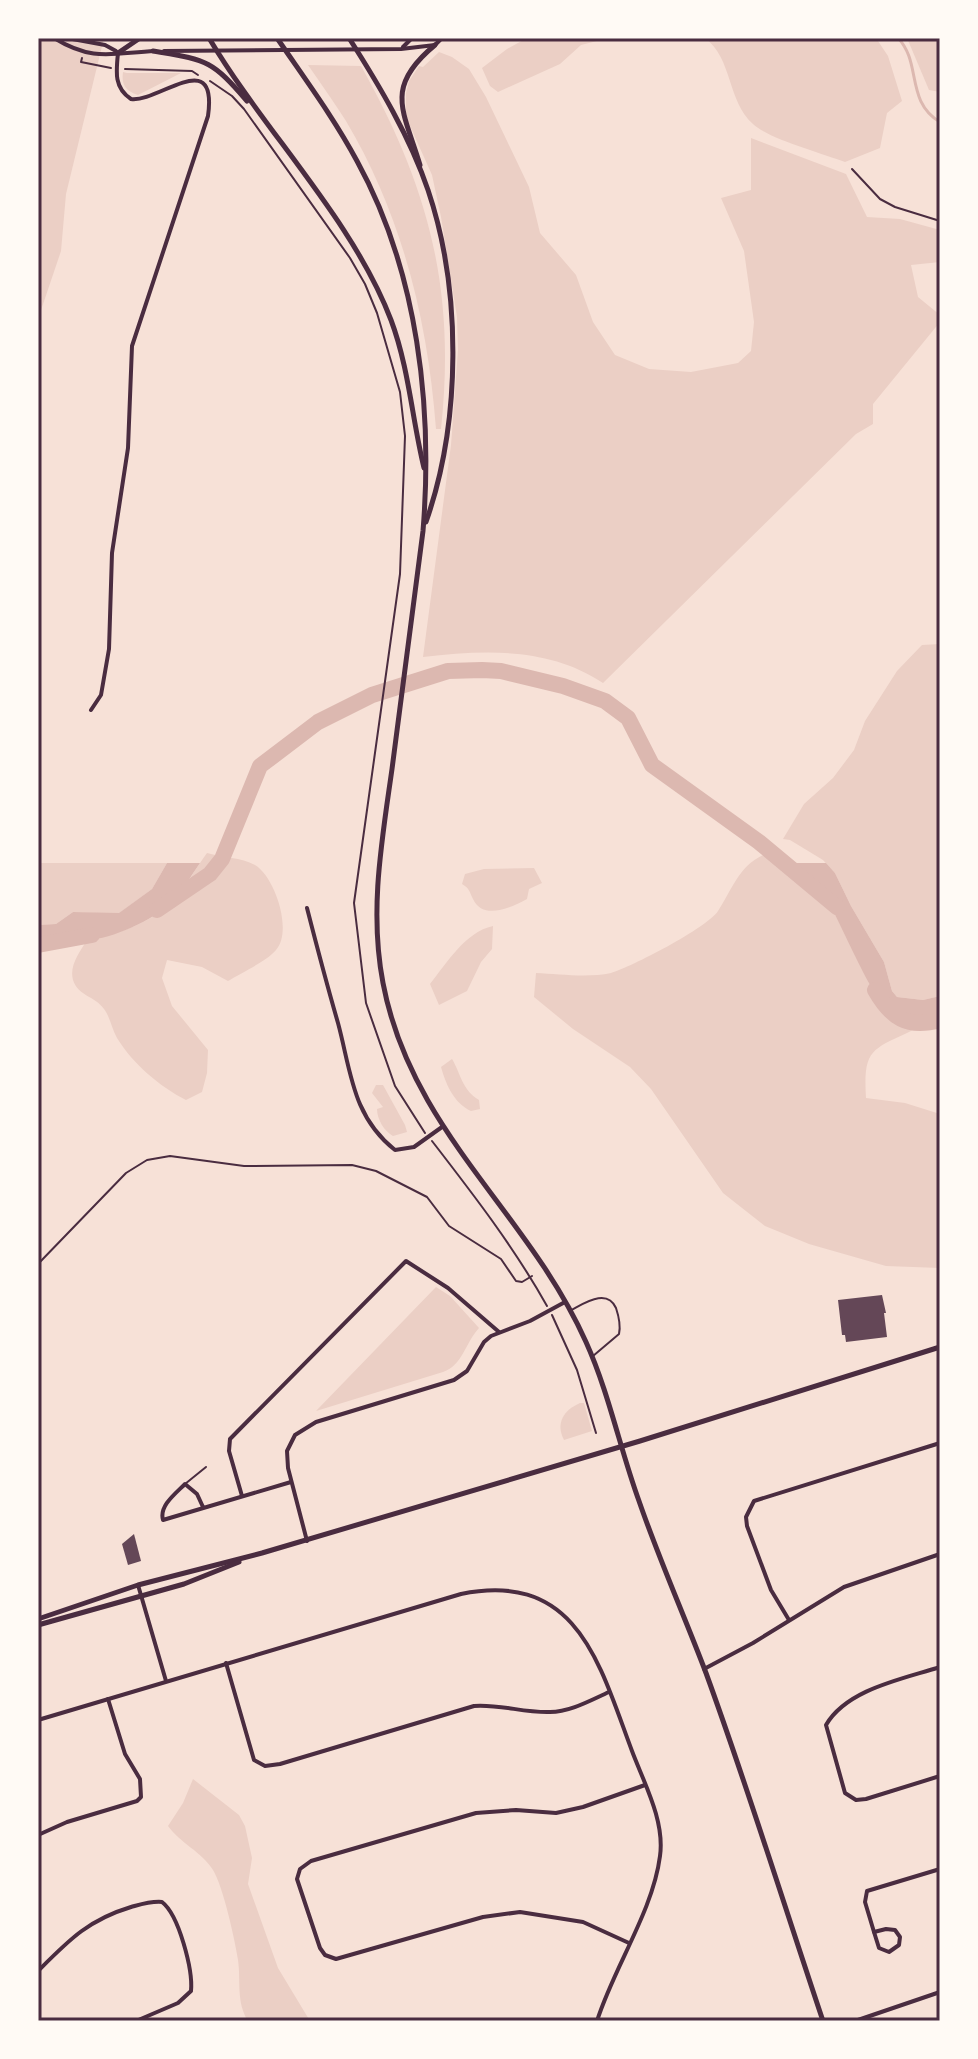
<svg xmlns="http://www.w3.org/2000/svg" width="978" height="2059" font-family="'PT Serif',serif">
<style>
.green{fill:#ebcfc5}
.water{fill:#dcb8b0}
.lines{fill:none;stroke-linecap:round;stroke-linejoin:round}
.stream{stroke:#dcb8b0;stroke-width:3}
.river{stroke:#dcb8b0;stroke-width:16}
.building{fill:#644757}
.path{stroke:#4a2c40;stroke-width:2}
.service{stroke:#4a2c40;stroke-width:2}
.minor{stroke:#4a2c40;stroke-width:4}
.secondary{stroke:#4a2c40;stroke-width:5}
.neatline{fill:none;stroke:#4a2c40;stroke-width:3}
</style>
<rect width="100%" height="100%" fill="#f7e1d7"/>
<!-- green -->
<g class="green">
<polygon points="38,38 104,38 66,194 61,251 38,319"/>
<polygon points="527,38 609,38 581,45 560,64 498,92 490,86 482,68 507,49"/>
<path d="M705,38H876L888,56L902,101L887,113L880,148L845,162C822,153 769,139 753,124C727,101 733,59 705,38Z"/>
<polygon points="907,38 940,38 940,92 929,90"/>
<path d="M439,52L452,57L469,69L486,97L529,187L540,233L576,275L593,322L615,355L649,369L691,372L738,363L751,351L754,322L744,251L721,198L751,190V138L846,174L867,217L900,219L940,230V262L911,265L918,297L940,315V322L873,404V424L856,434L603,683C549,647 486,650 423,657L451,445L458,350L457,317L441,217L432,175L406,117V93L409,81L419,66L423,67Z"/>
<path d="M308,65L361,66C429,187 456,290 441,429H436C428,321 402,215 346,121C334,102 321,84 308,65Z"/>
<path d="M123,72L127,73H181L138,95C126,91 121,85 123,72Z"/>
<polygon points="940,644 940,996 923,1000 897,997 892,991 884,962 851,906 835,873 823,860 790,840 783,839 804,804 833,778 854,750 865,721 897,671 922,645"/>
<path d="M207,853C223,858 241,857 255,865C275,877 293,931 276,950C267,961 241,973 228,981L202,967L167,960L162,978L172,1006L208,1050L207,1073L202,1092L186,1100C159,1086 133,1064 117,1038C112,1029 110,1017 104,1009C95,996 78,996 73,980C69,965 80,952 87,940C116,935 154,922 173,900C186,886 196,868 207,853Z"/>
<path d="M763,855L810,877L815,882C829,905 844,928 856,952C871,984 880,1013 913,1030C872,1050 863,1048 866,1098L905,1103L940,1114V1268L886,1266L809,1244L765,1226L723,1193L651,1089L630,1067L573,1029L534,997L536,973C559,974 588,978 611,973C631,967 707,928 718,911C732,890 738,867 763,855Z"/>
<polygon points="38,863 167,863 152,889 118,914 73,912 56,924 38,925"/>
<path d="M534,868L542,883L529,889L527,899C512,907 483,921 473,899C469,891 470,889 462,884L465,874L484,869Z"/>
<path d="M493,926L492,949L481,962L467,991L439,1005L430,984C447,963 465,932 493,926Z"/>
<path d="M452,1059C461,1074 462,1090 479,1100L480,1109L471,1111C454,1103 446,1085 441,1067Z"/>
<path d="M376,1085H383L405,1125L407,1132L393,1136C384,1131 377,1119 377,1109L383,1107L372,1093Z"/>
<path d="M436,1287L450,1296L479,1328C465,1343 463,1365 443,1372L316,1411Z"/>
<path d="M580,1403H584L592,1431L564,1440C555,1423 564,1410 580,1403Z"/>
<path d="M193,1779L239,1815L245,1826L252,1858L248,1884L278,1968L310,2021H248C236,2002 241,1981 238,1960C235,1940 223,1886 213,1870C202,1852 180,1843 168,1826L183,1803Z"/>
</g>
<!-- water -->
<g class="water">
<path d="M167,863H200C191,876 182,891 171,903C153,920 112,939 87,940C70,941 55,940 38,943V925L56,924L73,912L119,913L152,889Z"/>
<path d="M780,863H826L835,873L851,906L884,962L892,991L897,997L923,1000L940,996V1027C932,1028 923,1030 915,1030C874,1026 842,910 813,880C805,872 791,868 780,863Z"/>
</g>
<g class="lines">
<!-- stream -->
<path class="stream" d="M898,38C922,63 905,101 940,122"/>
<!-- river -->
<g class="river">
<polyline points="157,910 210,874 222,859 260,766 318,722 372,695 448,671 482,670 501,671 563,686 605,701 628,718 652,765 759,842 837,907"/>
<polyline points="38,945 92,935"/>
<path d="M875,990C891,1018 907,1029 940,1020"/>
</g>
</g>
<!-- building -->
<g class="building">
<polygon points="882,1295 886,1313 884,1313 887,1337 846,1342 845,1335 842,1335 838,1300"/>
<polygon points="134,1534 141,1561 128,1565 122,1544"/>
</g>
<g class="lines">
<!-- path -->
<g class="path">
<polyline points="82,58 81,62 111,68"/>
<polyline points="125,69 192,71 198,75"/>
<polyline points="210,81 232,96 244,109 350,258 365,284 377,313 400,392 405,436 400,574 354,903 366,1003 395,1086 425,1133"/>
<polyline points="852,169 880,199 895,207 940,221"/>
<path d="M432,1141C473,1194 514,1247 547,1306"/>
<polyline points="38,1264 126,1173 147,1160 170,1156 244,1166 352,1165 376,1171 427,1197 449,1226 501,1259 516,1281 522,1282 532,1276"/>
<polyline points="552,1315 577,1370 596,1433"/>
</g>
<!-- service -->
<g class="service">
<path d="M571,1310C585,1303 607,1288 616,1308C619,1317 621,1325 619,1334L593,1356"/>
<polyline points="185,1484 206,1467"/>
</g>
<!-- minor -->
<g class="minor">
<path d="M54,38C93,62 112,53 155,51"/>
<polyline points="67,38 105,45 116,51"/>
<polyline points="403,47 412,38"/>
<polyline points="164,51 401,49 435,45 442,38"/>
<path d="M91,710L101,695L109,649L112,553L128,448L132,346L208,116C218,45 158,103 131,99C114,88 116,72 118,53"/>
<path d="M307,908C317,947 327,985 338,1023C351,1071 352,1116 395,1150L414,1147L442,1127"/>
<polyline points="242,1496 229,1451 230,1439 406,1261 448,1288 499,1332"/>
<path d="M203,1507L197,1494L185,1484C175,1494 159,1506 163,1520L291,1482"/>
<polyline points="307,1541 288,1468 287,1451 295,1435 316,1422 454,1380 467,1371 484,1342 491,1336 530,1321 565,1302"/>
<polyline points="138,1585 166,1681"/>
<polyline points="789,1620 771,1590 747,1526 746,1517 754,1501 940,1443"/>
<path d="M226,1663L254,1760L265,1766L280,1764L474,1706C500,1704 524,1713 550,1712C570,1712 591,1700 609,1692"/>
<path d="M940,1667C903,1679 847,1689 826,1725L845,1793L856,1800L866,1799L940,1776"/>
<polyline points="704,1669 753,1643 844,1587 940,1554"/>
<path d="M38,1720L461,1594C578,1570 600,1666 632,1751C644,1783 665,1821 660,1856C653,1911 614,1967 597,2021"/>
<polyline points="38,1835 67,1822 137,1801 141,1797 140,1779 125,1754 108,1699"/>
<polygon points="886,1929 895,1930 900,1937 899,1945 889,1952 879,1948 874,1932"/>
<polyline points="874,1932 865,1902 867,1891 940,1869"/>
<polyline points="629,1943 583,1922 520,1912 483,1917 336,1959 325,1955 320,1948 297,1879 300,1869 311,1861 476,1813 516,1810 556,1813 583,1807 645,1785"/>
<path d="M38,1971C69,1940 88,1920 131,1907C142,1904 151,1901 162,1902C179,1915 193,1970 191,1991L178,2003L136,2021"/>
<polyline points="855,2021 940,1992"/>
</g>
<!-- secondary -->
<g class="secondary">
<path d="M209,38C264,131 353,220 391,320C409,368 412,419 424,468"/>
<path d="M277,38C305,79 334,118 357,161C418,272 433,407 423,531C413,610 402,689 392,769C382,840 369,911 383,983C411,1131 528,1212 586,1342C609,1393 620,1449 639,1501C659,1559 684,1615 706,1673C748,1788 784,1905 823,2021"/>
<path d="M349,38C379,85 410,137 428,190C462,291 461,422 426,522"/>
<path d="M153,51C206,60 211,59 247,101"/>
<polyline points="118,53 140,38"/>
<path d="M420,165C404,111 383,88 435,45"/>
<polyline points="38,1619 138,1585 262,1553 640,1441 940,1347"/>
<polyline points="38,1625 184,1584 239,1562"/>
</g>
</g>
<!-- border -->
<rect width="978" height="2059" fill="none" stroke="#fffaf5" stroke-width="80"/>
<rect x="40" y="40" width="898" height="1979" class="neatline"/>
</svg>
